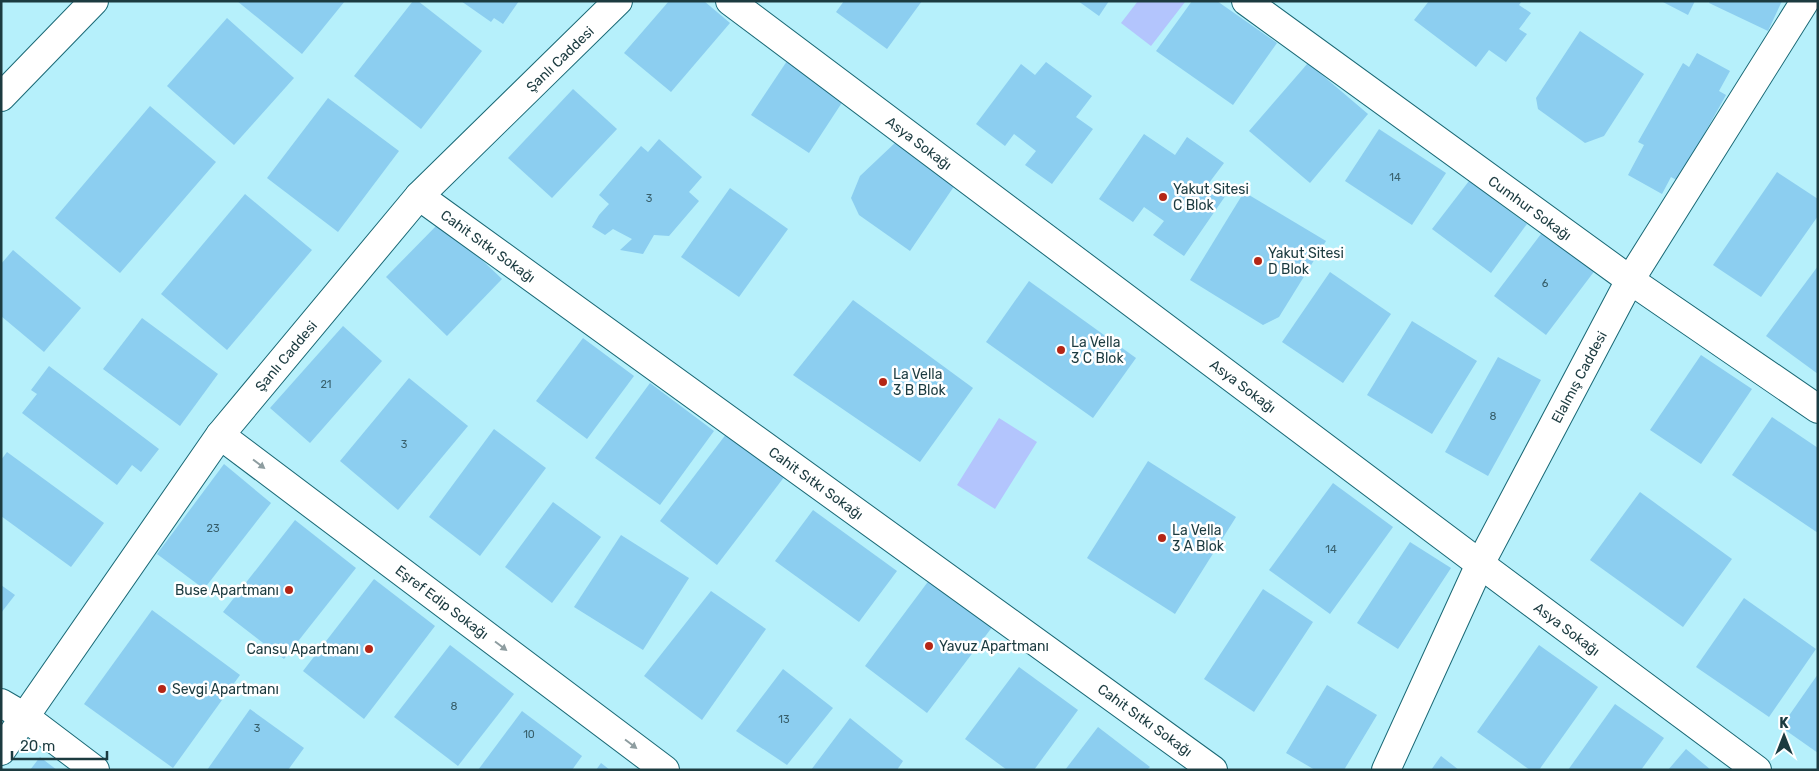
<svg xmlns="http://www.w3.org/2000/svg" width="1819" height="771" font-family="Rubik,sans-serif">
<style>
.water{fill:#b3c5fd}
.building{fill:#8ccef0}
.lines{fill:none;stroke-linecap:round;stroke-linejoin:round}
.street-casing{stroke:#196875;stroke-width:30}
.secondary-casing{stroke:#196875;stroke-width:30}
.street{stroke:#fff;stroke-width:28}
.secondary{stroke:#fff;stroke-width:28}
.oneway{fill:#8e9da0}
.poi-dot{fill:#b42616;stroke:#fff;stroke-width:2}
.labels{text-anchor:middle;stroke-width:5;stroke-linejoin:round;paint-order:stroke}
.number-label{font-size:11px;fill:#38606c}
.street-label{font-size:14px;fill:#1c3b40;stroke:#fff}
.poi-label{font-size:14px;fill:#1c3b40;stroke:#fff;text-anchor:start}
</style>
<rect width="100%" height="100%" fill="#b6f0fb"/>
<!-- water -->
<g class="water">
<polygon points="1138,1 1184,1 1185,2 1151,46 1121,23"/>
<polygon points="999,418 1037,442 995,509 957,485"/>
</g>
<!-- building -->
<g class="building">
<polygon points="237,1 345,1 302,54"/>
<polygon points="413,1 418,1 482,51 421,129 354,76"/>
<polygon points="461,1 519,1 503,24 494,18 491,22"/>
<polygon points="669,1 704,1 730,23 671,92 624,53"/>
<polygon points="844,1 922,1 887,49 836,12"/>
<polygon points="1078,1 1109,1 1099,16"/>
<polygon points="1192,1 1217,1 1277,43 1233,105 1156,51"/>
<polygon points="1429,1 1522,1 1519,5 1531,13 1519,29 1527,34 1506,62 1489,50 1476,67 1414,20"/>
<polygon points="1661,1 1695,1 1688,15"/>
<polygon points="1710,1 1782,1 1768,31 1709,3"/>
<polygon points="227,18 294,78 234,145 167,86"/>
<polygon points="1580,31 1644,74 1604,136 1585,143 1538,109 1536,98"/>
<polygon points="1697,53 1730,71 1719,91 1726,95 1678,181 1671,177 1662,194 1628,175 1644,145 1638,142 1683,63 1689,67"/>
<polygon points="787,61 845,98 809,153 751,115"/>
<polygon points="1046,62 1092,96 1076,117 1093,129 1052,184 1025,165 1036,151 1014,134 1005,146 976,124 1021,64 1035,75"/>
<polygon points="1308,63 1368,114 1310,183 1249,131"/>
<polygon points="573,89 617,129 552,198 508,158"/>
<polygon points="328,98 399,151 338,232 267,178"/>
<polygon points="150,106 216,162 120,273 55,218"/>
<polygon points="1379,129 1446,173 1412,225 1345,181"/>
<polygon points="1144,134 1175,155 1187,137 1224,163 1209,183 1226,195 1184,256 1153,235 1164,221 1144,207 1133,222 1099,199"/>
<polygon points="659,139 702,177 689,192 699,201 669,236 654,235 643,254 620,250 632,239 613,229 605,235 592,227 599,215 609,204 599,195 641,146 648,152"/>
<polygon points="897,141 957,182 910,251 859,215 851,198 860,176"/>
<polygon points="1777,172 1818,199 1818,216 1761,297 1713,265"/>
<polygon points="1469,181 1527,224 1491,273 1432,229"/>
<polygon points="730,188 788,229 739,297 681,257"/>
<polygon points="1244,192 1326,241 1279,317 1263,325 1190,280"/>
<polygon points="245,194 312,250 227,350 161,294"/>
<polygon points="441,221 502,279 447,336 386,277"/>
<polygon points="1544,230 1596,269 1546,335 1494,296"/>
<polygon points="13,250 81,308 44,352 1,316 1,264"/>
<polygon points="1818,266 1818,374 1766,336"/>
<polygon points="1330,272 1391,314 1343,383 1282,342"/>
<polygon points="1029,281 1136,358 1093,418 986,342"/>
<polygon points="853,300 973,388 920,462 793,375"/>
<polygon points="142,318 218,374 180,426 103,369"/>
<polygon points="1412,321 1477,361 1432,434 1367,395"/>
<polygon points="343,326 382,361 310,443 270,408"/>
<polygon points="583,338 634,376 587,439 536,401"/>
<polygon points="1701,355 1752,389 1701,464 1650,430"/>
<polygon points="1498,357 1541,380 1488,476 1445,452"/>
<polygon points="49,366 159,449 141,472 132,465 117,485 22,413 37,394 31,390"/>
<polygon points="409,378 468,426 398,510 340,461"/>
<polygon points="650,383 714,431 660,505 595,458"/>
<polygon points="1772,417 1818,448 1818,533 1732,475"/>
<polygon points="494,429 546,468 480,556 429,517"/>
<polygon points="730,429 788,472 717,565 660,521"/>
<polygon points="7,452 104,523 71,567 1,516 1,460"/>
<polygon points="1148,461 1236,517 1175,614 1087,558"/>
<polygon points="224,464 271,503 204,589 157,554"/>
<polygon points="1333,483 1393,527 1330,614 1269,570"/>
<polygon points="1640,492 1732,559 1683,627 1590,560"/>
<polygon points="553,502 601,537 552,603 505,567"/>
<polygon points="813,510 897,571 859,622 775,561"/>
<polygon points="295,520 356,568 284,659 223,612"/>
<polygon points="621,535 689,578 643,650 574,607"/>
<polygon points="1410,542 1451,568 1398,649 1357,623"/>
<polygon points="374,579 435,626 364,719 303,671"/>
<polygon points="930,579 993,626 927,713 865,666"/>
<polygon points="1,585 15,595 1,613"/>
<polygon points="1263,589 1313,622 1254,712 1204,679"/>
<polygon points="711,591 766,629 702,720 644,676"/>
<polygon points="1744,598 1816,649 1769,717 1696,667"/>
<polygon points="152,610 240,675 173,768 84,704"/>
<polygon points="450,645 514,694 458,766 394,717"/>
<polygon points="1539,645 1598,687 1539,770 1530,770 1477,732"/>
<polygon points="1019,667 1078,710 1034,770 1007,770 965,739"/>
<polygon points="783,669 833,708 787,765 736,731"/>
<polygon points="1818,674 1818,753 1781,727"/>
<polygon points="1327,685 1377,715 1344,770 1315,770 1286,753"/>
<polygon points="1615,704 1664,738 1641,770 1568,770"/>
<polygon points="250,709 304,748 288,770 207,770"/>
<polygon points="522,711 582,756 572,770 478,770"/>
<polygon points="850,718 903,761 897,770 811,770"/>
<polygon points="1098,727 1150,767 1147,770 1065,770"/>
<polygon points="1686,749 1711,770 1668,770"/>
<polygon points="1441,756 1459,770 1431,770"/>
<polygon points="40,757 57,770 30,770"/>
<polygon points="601,763 610,770 596,770"/>
</g>
<g class="lines">
<!-- street casing -->
<g class="street-casing">
<g id="street">
<polyline points="730,1 1480,564 1757,770"/>
<polyline points="1246,1 1630,280 1818,409"/>
<polyline points="419,196 1213,770"/>
<polyline points="220,435 665,770"/>
<polyline points="1,703 25,717 95,770"/>
<polyline points="1,751 220,435 419,196 618,1"/>
</g>
</g>
<!-- secondary casing -->
<g class="secondary-casing">
<g id="secondary">
<polyline points="1,97 94,1"/>
<polyline points="1386,770 1480,564 1630,280 1805,1"/>
</g>
</g>
<!-- street -->
<use href="#street" class="street"/>
<!-- secondary -->
<use href="#secondary" class="secondary"/>
</g>
<!-- one-way arrows -->
<defs><path id="oneway-solid" d="M-6-.8H1V-3.2L6.5 0L1 3.2V.8H-6Z" transform="scale(1.25)"/></defs>
<g class="oneway">
<use href="#oneway-solid" transform="translate(259 464) rotate(37)"/>
<use href="#oneway-solid" transform="translate(501 646) rotate(37)"/>
<use href="#oneway-solid" transform="translate(631 744) rotate(37)"/>
</g>
<!-- markers -->
<g class="poi-dot">
<circle cx="1163" cy="197" r="5"/>
<circle cx="1258" cy="261" r="5"/>
<circle cx="1061" cy="350" r="5"/>
<circle cx="883" cy="382" r="5"/>
<circle cx="1162" cy="538" r="5"/>
<circle cx="289" cy="590" r="5"/>
<circle cx="929" cy="646" r="5"/>
<circle cx="369" cy="649" r="5"/>
<circle cx="162" cy="689" r="5"/>
</g>
<g class="labels">
<!-- number labels -->
<g class="number-label">
<text x="1395" y="181">14</text>
<text x="649" y="202">3</text>
<text x="1545" y="287">6</text>
<text x="326" y="388">21</text>
<text x="1493" y="420">8</text>
<text x="404" y="448">3</text>
<text x="213" y="532">23</text>
<text x="1331" y="553">14</text>
<text x="454" y="710">8</text>
<text x="784" y="723">13</text>
<text x="257" y="732">3</text>
<text x="529" y="738">10</text>
</g>
<!-- street labels -->
<g class="street-label">
<text transform="translate(560 59) rotate(-44)" y="5">Şanlı Caddesi</text>
<text transform="translate(919 143) rotate(37)" y="5">Asya Sokağı</text>
<text transform="translate(1530 208) rotate(36)" y="5">Cumhur Sokağı</text>
<text transform="translate(488 246) rotate(36)" y="5">Cahit Sıtkı Sokağı</text>
<text transform="translate(286 356) rotate(-50)" y="5">Şanlı Caddesi</text>
<text transform="translate(1579 377) rotate(-62)" y="5">Elalmış Caddesi</text>
<text transform="translate(1243 386) rotate(37)" y="5">Asya Sokağı</text>
<text transform="translate(816 483) rotate(36)" y="5">Cahit Sıtkı Sokağı</text>
<text transform="translate(442 602) rotate(37)" y="5">Eşref Edip Sokağı</text>
<text transform="translate(1567 629) rotate(37)" y="5">Asya Sokağı</text>
<text transform="translate(1145 720) rotate(36)" y="5">Cahit Sıtkı Sokağı</text>
</g>
<!-- poi labels -->
<g class="poi-label">
<text x="1173" y="194">Yakut Sitesi<tspan x="1173" dy="16">C Blok</tspan></text>
<text x="1268" y="258">Yakut Sitesi<tspan x="1268" dy="16">D Blok</tspan></text>
<text x="1071" y="347">La Vella<tspan x="1071" dy="16">3 C Blok</tspan></text>
<text x="893" y="379">La Vella<tspan x="893" dy="16">3 B Blok</tspan></text>
<text x="1172" y="535">La Vella<tspan x="1172" dy="16">3 A Blok</tspan></text>
<text x="279" y="595" text-anchor="end">Buse Apartmanı</text>
<text x="939" y="651">Yavuz Apartmanı</text>
<text x="359" y="654" text-anchor="end">Cansu Apartmanı</text>
<text x="172" y="694">Sevgi Apartmanı</text>
</g>
</g>
<!-- border -->
<rect width="1819" height="771" fill="none" stroke="#1c3b40" stroke-width="5"/>
<!-- north arrow -->
<g transform="translate(1784 736)" stroke="#ffffff" stroke-width="4" paint-order="stroke">
<path d="M0-4L9 19L0 12L-9 19Z" fill="#1c3b40"/>
<text y="-8" font-size="14" font-weight="bold" text-anchor="middle" fill="#1c3b40">K</text>
</g>
<!-- scale -->
<path d="M12 751v8h95v-8" fill="none" stroke="#1c3b40" stroke-width="2.5"/>
<text x="20" y="751" font-size="15" fill="#1c3b40" stroke="#ffffff" stroke-width="4" paint-order="stroke">20 m</text>
</svg>
